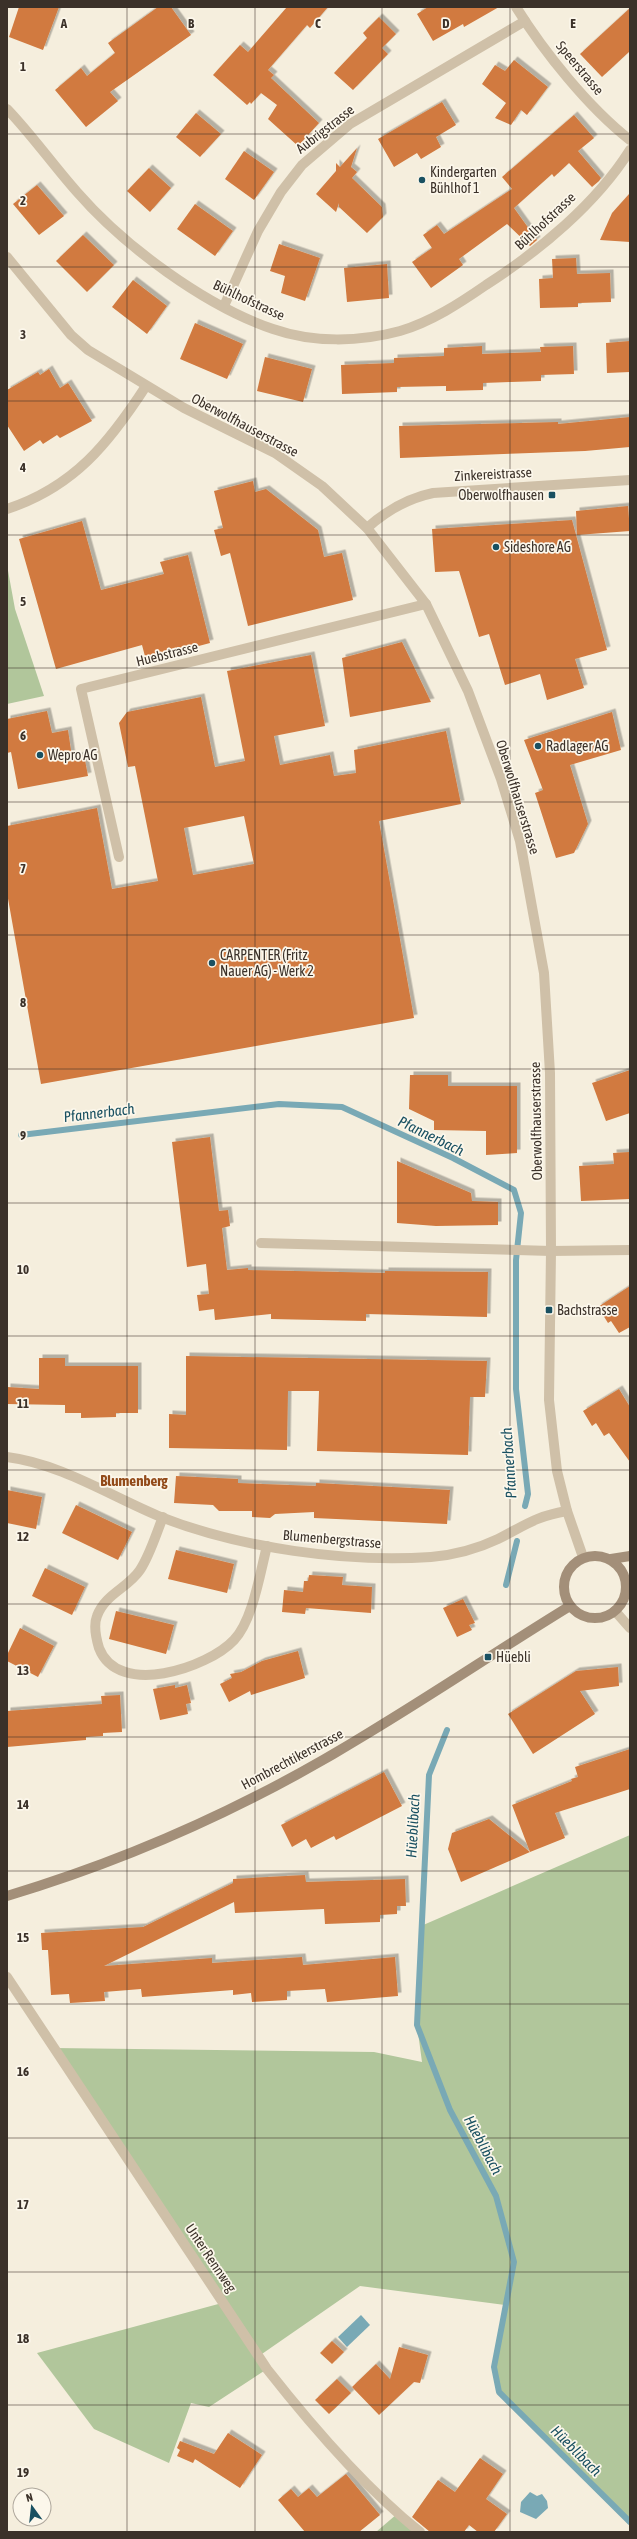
<svg xmlns="http://www.w3.org/2000/svg" width="637" height="2539" font-family="'Asap Condensed',sans-serif">
<style>
.green{fill:#b1c69b}
.water{fill:#79a9b5}
.lines{fill:none;stroke-linecap:round;stroke-linejoin:round}
.stream{stroke:#79a9b5;stroke-width:6}
.building{fill:#d17a3f;fill-rule:evenodd;filter:url(#shadow)}
.minor{stroke:#cfc0a8;stroke-width:10}
.secondary{stroke:#a38f79;stroke-width:10}
.grid{fill:none;stroke:#3b3129;stroke-width:1;stroke-opacity:0.55}
.poi-dot{fill:#195061;stroke:#fcf7eb;stroke-width:1.5}
.labels{text-anchor:middle;stroke-width:3.5;stroke-linejoin:round;paint-order:stroke}
.street-label{font-size:14px;fill:#3b3129;stroke:#fcf7eb}
.poi-label{font-size:14px;fill:#3b3129;stroke:#fcf7eb;text-anchor:start}
.water-label{font-size:15px;font-style:italic;fill:#195061;stroke:#fcf7eb}
.neighbourhood-label{font-size:15px;font-weight:bold;fill:#924a19;stroke:#fcf7eb}
.grid-label{font-size:13px;text-anchor:middle;font-weight:bold;fill:#3b3129;stroke:#fcf7eb;stroke-width:3.5;stroke-linejoin:round;paint-order:stroke}
</style>
<defs>
<filter id="shadow"><feDropShadow dx="3.5" dy="-3.5" stdDeviation="0" flood-color="#0004"/></filter>
</defs>
<rect width="100%" height="100%" fill="#f5eedd"/>
<!-- green -->
<g class="green">
<polygon points="7,565 15,609 44,696 7,704"/>
<polygon points="630,1835 630,2522 499,2392 494,2367 505,2305 360,2286 259,2356 267,2369 209,2407 191,2403 169,2463 94,2429 37,2353 222,2303 54,2048 374,2052 422,2062 417,2025 421,1926"/>
<polygon points="397,2514 420,2532 376,2532"/>
</g>
<!-- water -->
<g class="water">
<polygon points="361,2315 370,2325 347,2347 338,2337"/>
<polygon points="530,2492 537,2496 542,2494 547,2501 548,2508 536,2519 520,2512 521,2502"/>
</g>
<g class="lines">
<!-- stream -->
<g class="stream">
<polyline points="21,1135 279,1104 342,1107 453,1158 514,1190 521,1213 516,1260 516,1389 528,1494 525,1506"/>
<polyline points="506,1585 517,1541"/>
<polyline points="447,1730 429,1775 417,2025 450,2110 496,2196 514,2262 494,2367 499,2392 630,2522"/>
</g>
</g>
<!-- building -->
<g class="building">
<polygon points="19,7 59,7 43,50 9,37"/>
<polygon points="158,7 171,7 191,35 110,92 118,101 86,127 55,90 81,68 87,76 115,53 108,43"/>
<polygon points="287,7 328,7 310,28 307,25 268,70 274,75 271,78 319,123 298,146 268,119 277,105 261,93 251,104 250,102 247,105 213,75 240,45 248,52"/>
<polygon points="428,7 499,7 464,27 463,24 433,41 417,14"/>
<polygon points="630,8 630,51 602,77 580,54"/>
<polygon points="379,17 396,34 382,48 388,54 353,90 334,73 367,38 363,33"/>
<polygon points="514,60 548,87 527,115 521,110 511,125 495,118 506,103 482,84 495,65 505,71"/>
<polygon points="442,102 456,125 436,137 441,147 421,159 417,153 394,167 378,139"/>
<polygon points="196,113 221,134 200,157 176,137"/>
<polygon points="574,115 594,138 578,151 601,178 599,181 592,187 569,163 554,177 552,174 514,208 537,240 530,246 507,224 459,259 463,265 431,288 412,262 432,248 423,235 437,225 444,234 512,189 502,177"/>
<polygon points="357,148 351,167 357,172 352,178 382,207 383,217 367,233 339,207 339,203 336,212 316,194 336,171 336,163 340,167"/>
<polygon points="244,151 274,172 254,200 225,179"/>
<polygon points="149,168 171,188 150,212 127,191"/>
<polygon points="37,185 64,216 39,235 13,204"/>
<polygon points="630,193 630,242 600,240 612,213"/>
<polygon points="195,204 233,231 215,256 177,229"/>
<polygon points="83,235 114,265 87,292 56,261"/>
<polygon points="279,244 320,258 305,301 281,293 285,276 270,271"/>
<polygon points="576,258 577,274 610,273 611,302 578,303 578,307 540,308 539,279 553,278 552,259"/>
<polygon points="387,264 389,298 347,302 344,268"/>
<polygon points="133,280 167,306 147,334 112,307"/>
<polygon points="195,323 243,344 227,379 180,359"/>
<polygon points="630,341 630,372 607,373 606,343"/>
<polygon points="482,346 482,354 541,352 540,347 573,346 574,374 541,375 541,381 483,383 483,390 446,391 446,386 397,387 397,392 342,394 341,365 394,363 394,358 444,356 444,348"/>
<polygon points="265,357 312,369 303,402 257,391"/>
<polygon points="49,369 60,388 68,383 92,421 60,438 57,435 43,444 40,440 24,451 7,425 7,390 38,372 40,375"/>
<polygon points="630,417 630,447 585,451 400,458 399,426 558,422 558,424"/>
<polygon points="253,481 255,492 266,489 318,530 324,557 342,553 353,600 248,626 230,553 221,556 214,530 223,528 214,491"/>
<polygon points="628,506 630,531 577,535 576,511"/>
<polygon points="572,520 607,650 575,659 584,688 547,700 540,674 505,685 489,634 479,637 459,571 435,572 432,529"/>
<polygon points="82,521 101,590 164,574 160,562 188,555 210,643 146,660 142,645 56,669 19,539"/>
<polygon points="402,642 431,702 350,717 342,658"/>
<path d="M311,655L325,726L274,736L280,765L330,755L334,776L356,773L354,750L446,731L461,804L379,821L414,1018L41,1084L7,893V826L97,808L112,889L158,881L135,766L128,767L119,723L127,712L201,697L215,767L245,761L227,671ZM244,816L254,864L193,875L184,828Z"/>
<polygon points="47,711 52,733 68,730 72,757 84,755 88,776 18,789 11,752 7,753 7,719"/>
<polygon points="612,712 621,750 570,765 588,824 574,853 556,858 535,793 543,790 524,740"/>
<polygon points="630,1070 630,1113 606,1121 592,1083"/>
<polygon points="410,1075 448,1075 448,1086 517,1086 517,1153 486,1155 486,1131 434,1130 434,1121 409,1109"/>
<polygon points="210,1137 219,1211 228,1210 230,1226 222,1228 227,1270 248,1268 248,1270 385,1273 385,1271 488,1272 487,1317 366,1314 366,1321 271,1319 271,1314 215,1320 214,1309 199,1311 197,1295 209,1294 206,1264 187,1267 172,1142"/>
<polygon points="630,1152 630,1199 581,1201 579,1166 614,1164 613,1153"/>
<polygon points="397,1161 471,1193 472,1201 498,1202 498,1225 436,1226 397,1223"/>
<polygon points="630,1286 630,1327 619,1333 611,1321 608,1323 598,1307"/>
<polygon points="186,1356 487,1361 485,1397 470,1397 468,1455 317,1451 319,1391 288,1391 287,1450 169,1448 169,1414 186,1415"/>
<polygon points="39,1358 65,1358 65,1366 138,1366 138,1413 116,1413 116,1417 81,1418 81,1413 65,1413 65,1405 7,1404 7,1387 39,1389"/>
<polygon points="619,1389 630,1407 630,1462 609,1433 604,1436 596,1423 592,1426 583,1411"/>
<polygon points="176,1476 238,1479 238,1483 316,1486 316,1483 450,1490 447,1524 314,1518 314,1512 275,1514 270,1518 252,1517 252,1511 219,1511 213,1505 174,1503"/>
<polygon points="7,1490 42,1497 36,1529 7,1523"/>
<polygon points="76,1505 132,1532 118,1560 62,1533"/>
<polygon points="176,1550 234,1564 227,1593 168,1579"/>
<polygon points="45,1568 85,1587 72,1615 32,1596"/>
<polygon points="309,1575 343,1577 342,1585 372,1587 371,1613 306,1608 305,1614 282,1612 284,1590 303,1592 304,1581 308,1581"/>
<polygon points="463,1599 475,1623 469,1625 472,1630 457,1637 443,1608"/>
<polygon points="116,1611 174,1625 166,1654 109,1639"/>
<polygon points="20,1628 54,1646 38,1677 7,1661 7,1655"/>
<polygon points="298,1651 305,1678 251,1695 250,1691 229,1702 220,1684 232,1678 230,1674 241,1672 262,1661"/>
<polygon points="618,1667 619,1686 580,1691 595,1714 533,1754 508,1714 576,1671"/>
<polygon points="175,1685 175,1688 187,1685 191,1703 186,1704 188,1714 160,1720 153,1689"/>
<polygon points="120,1695 122,1732 103,1733 103,1736 86,1737 86,1740 7,1747 7,1711 102,1704 101,1696"/>
<polygon points="630,1749 630,1789 555,1813 565,1838 530,1852 512,1805 572,1781 571,1779 578,1777 575,1767"/>
<polygon points="384,1772 402,1806 336,1840 334,1836 311,1848 306,1839 292,1847 281,1825"/>
<polygon points="489,1819 530,1852 461,1882 448,1849 452,1833"/>
<polygon points="305,1875 306,1882 405,1879 406,1906 397,1906 397,1914 380,1915 380,1922 325,1924 324,1909 235,1913 234,1902 104,1966 212,1958 212,1963 302,1957 303,1965 395,1957 398,1996 327,2002 325,1989 287,1991 287,2000 252,2002 251,1993 233,1995 233,1990 142,1997 141,1989 104,1992 105,2001 70,2003 69,1994 51,1995 48,1950 42,1950 41,1933 143,1927 233,1883 233,1879"/>
<polygon points="332,2341 344,2352 332,2364 320,2353"/>
<polygon points="399,2347 428,2355 420,2383 414,2382 379,2415 352,2387 376,2364 390,2379"/>
<polygon points="337,2379 351,2393 329,2414 315,2400"/>
<polygon points="228,2433 262,2455 240,2488 195,2459 193,2463 177,2456 180,2450 177,2448 180,2441 214,2454"/>
<polygon points="480,2458 503,2474 486,2499 507,2514 494,2532 478,2532 469,2525 464,2532 430,2532 412,2517 438,2480 455,2492"/>
<polygon points="346,2474 380,2515 359,2532 305,2532 278,2500 291,2489 298,2497 309,2488 317,2497"/>
</g>
<g class="lines">
<!-- minor -->
<g class="minor">
<path d="M516,7C544,52 588,107 630,140"/>
<path d="M7,109C32,135 53,165 77,192C124,246 205,306 273,329C313,343 360,342 400,331C431,322 460,303 486,285C539,251 596,204 630,150"/>
<polyline points="7,257 71,335 88,350 184,408 275,453 322,486 367,528 426,604 468,691 501,779 520,841 544,973 550,1073 551,1251 549,1400 557,1471 567,1511 583,1557"/>
<polyline points="224,306 258,231 281,192 302,165 350,124 525,21"/>
<path d="M7,509C74,487 109,443 146,386"/>
<path d="M367,528C386,511 409,498 433,493L630,480"/>
<polyline points="119,857 81,689 426,604"/>
<polyline points="261,1243 551,1251 630,1250"/>
<path d="M7,1457C62,1464 110,1496 161,1517C240,1548 346,1563 431,1557C454,1555 477,1549 498,1539C524,1526 536,1516 567,1511"/>
<path d="M163,1517C156,1534 150,1555 140,1570C128,1588 105,1594 97,1616C93,1626 96,1638 99,1648C118,1698 208,1668 234,1640C253,1620 260,1573 267,1546"/>
<polyline points="615,1611 630,1628"/>
<path d="M7,1977L267,2369C311,2425 364,2487 420,2532"/>
</g>
<!-- secondary -->
<g class="secondary">
<circle cx="595" cy="1587" r="31"/>
<polyline points="611,1559 630,1556"/>
<path d="M7,1896C134,1858 257,1802 370,1732C438,1691 503,1647 570,1606"/>
</g>
</g>
<!-- grid -->
<path class="grid" d="M127,7V2532M255,7V2532M382,7V2532M510,7V2532M7,134H630M7,267H630M7,401H630M7,535H630M7,668H630M7,802H630M7,935H630M7,1069H630M7,1203H630M7,1336H630M7,1470H630M7,1604H630M7,1737H630M7,1871H630M7,2004H630M7,2138H630M7,2272H630M7,2405H630"/>
<!-- markers -->
<g class="poi-dot">
<circle cx="422" cy="180" r="4"/>
<rect x="548" y="491" width="8" height="8" rx="2"/>
<circle cx="496" cy="547" r="4"/>
<circle cx="538" cy="746" r="4"/>
<circle cx="40" cy="755" r="4"/>
<circle cx="212" cy="963" r="4"/>
<rect x="545" y="1306" width="8" height="8" rx="2"/>
<rect x="484" y="1653" width="8" height="8" rx="2"/>
</g>
<g class="labels">
<!-- street labels -->
<g class="street-label">
<text transform="translate(580 68) rotate(50)" y="5">Speerstrasse</text>
<text transform="translate(325 129) rotate(-38)" y="5">Aubrigstrasse</text>
<text transform="translate(545 221) rotate(-43)" y="5">Bühlhofstrasse</text>
<text transform="translate(249 300) rotate(25)" y="5">Bühlhofstrasse</text>
<text transform="translate(245 425) rotate(28)" y="5">Oberwolfhauserstrasse</text>
<text transform="translate(493 474) rotate(-3)" y="5">Zinkereistrasse</text>
<text transform="translate(167 654) rotate(-14)" y="5">Huebstrasse</text>
<text transform="translate(518 797) rotate(73)" y="5">Oberwolfhauserstrasse</text>
<text transform="translate(536 1121) rotate(-91)" y="5">Oberwolfhauserstrasse</text>
<text transform="translate(332 1539) rotate(5)" y="5">Blumenbergstrasse</text>
<text transform="translate(292 1759) rotate(-28)" y="5">Hombrechtikerstrasse</text>
<text transform="translate(211 2258) rotate(56)" y="5">Unter Rennweg</text>
</g>
<!-- poi labels -->
<g class="poi-label">
<text x="430" y="177">Kindergarten<tspan x="430" dy="16">Bühlhof 1</tspan></text>
<text x="544" y="500" text-anchor="end">Oberwolfhausen</text>
<text x="504" y="552">Sideshore AG</text>
<text x="546" y="751">Radlager AG</text>
<text x="48" y="760">Wepro AG</text>
<text x="220" y="960">CARPENTER (Fritz<tspan x="220" dy="16">Nauer AG) - Werk 2</tspan></text>
<text x="557" y="1315">Bachstrasse</text>
<text x="496" y="1662">Hüebli</text>
</g>
<!-- water labels -->
<g class="water-label">
<text transform="translate(99 1113) rotate(-7)" y="5">Pfannerbach</text>
<text transform="translate(431 1136) rotate(26)" y="5">Pfannerbach</text>
<text transform="translate(509 1463) rotate(-94)" y="5">Pfannerbach</text>
<text transform="translate(413 1826) rotate(-87)" y="5">Hüeblibach</text>
<text transform="translate(483 2145) rotate(62)" y="5">Hüeblibach</text>
<text transform="translate(576 2451) rotate(45)" y="5">Hüeblibach</text>
</g>
<!-- neighbourhood labels -->
<g class="neighbourhood-label">
<text x="134" y="1486">Blumenberg</text>
</g>
</g>
<g class="grid-label">
<text x="64" y="28">A</text>
<text x="191" y="28">B</text>
<text x="318" y="28">C</text>
<text x="446" y="28">D</text>
<text x="573" y="28">E</text>
<text x="23" y="71">1</text>
<text x="23" y="205">2</text>
<text x="23" y="339">3</text>
<text x="23" y="472">4</text>
<text x="23" y="606">5</text>
<text x="23" y="740">6</text>
<text x="23" y="873">7</text>
<text x="23" y="1007">8</text>
<text x="23" y="1140">9</text>
<text x="23" y="1274">10</text>
<text x="23" y="1408">11</text>
<text x="23" y="1541">12</text>
<text x="23" y="1675">13</text>
<text x="23" y="1809">14</text>
<text x="23" y="1942">15</text>
<text x="23" y="2076">16</text>
<text x="23" y="2209">17</text>
<text x="23" y="2343">18</text>
<text x="23" y="2477">19</text>
</g>
<!-- border -->
<rect width="637" height="2539" fill="none" stroke="#3b3129" stroke-width="16"/>
<!-- north arrow -->
<g transform="translate(32 2507) rotate(345)"><circle r="19" fill="#fcf7eb" stroke="#afa89d"/>
<path d="M0-3L7 15L0 10L-7 15Z" fill="#195061"/>
<text y="-6" font-size="11" font-weight="bold" text-anchor="middle" fill="#3b3129">N</text>
</g>
</svg>
